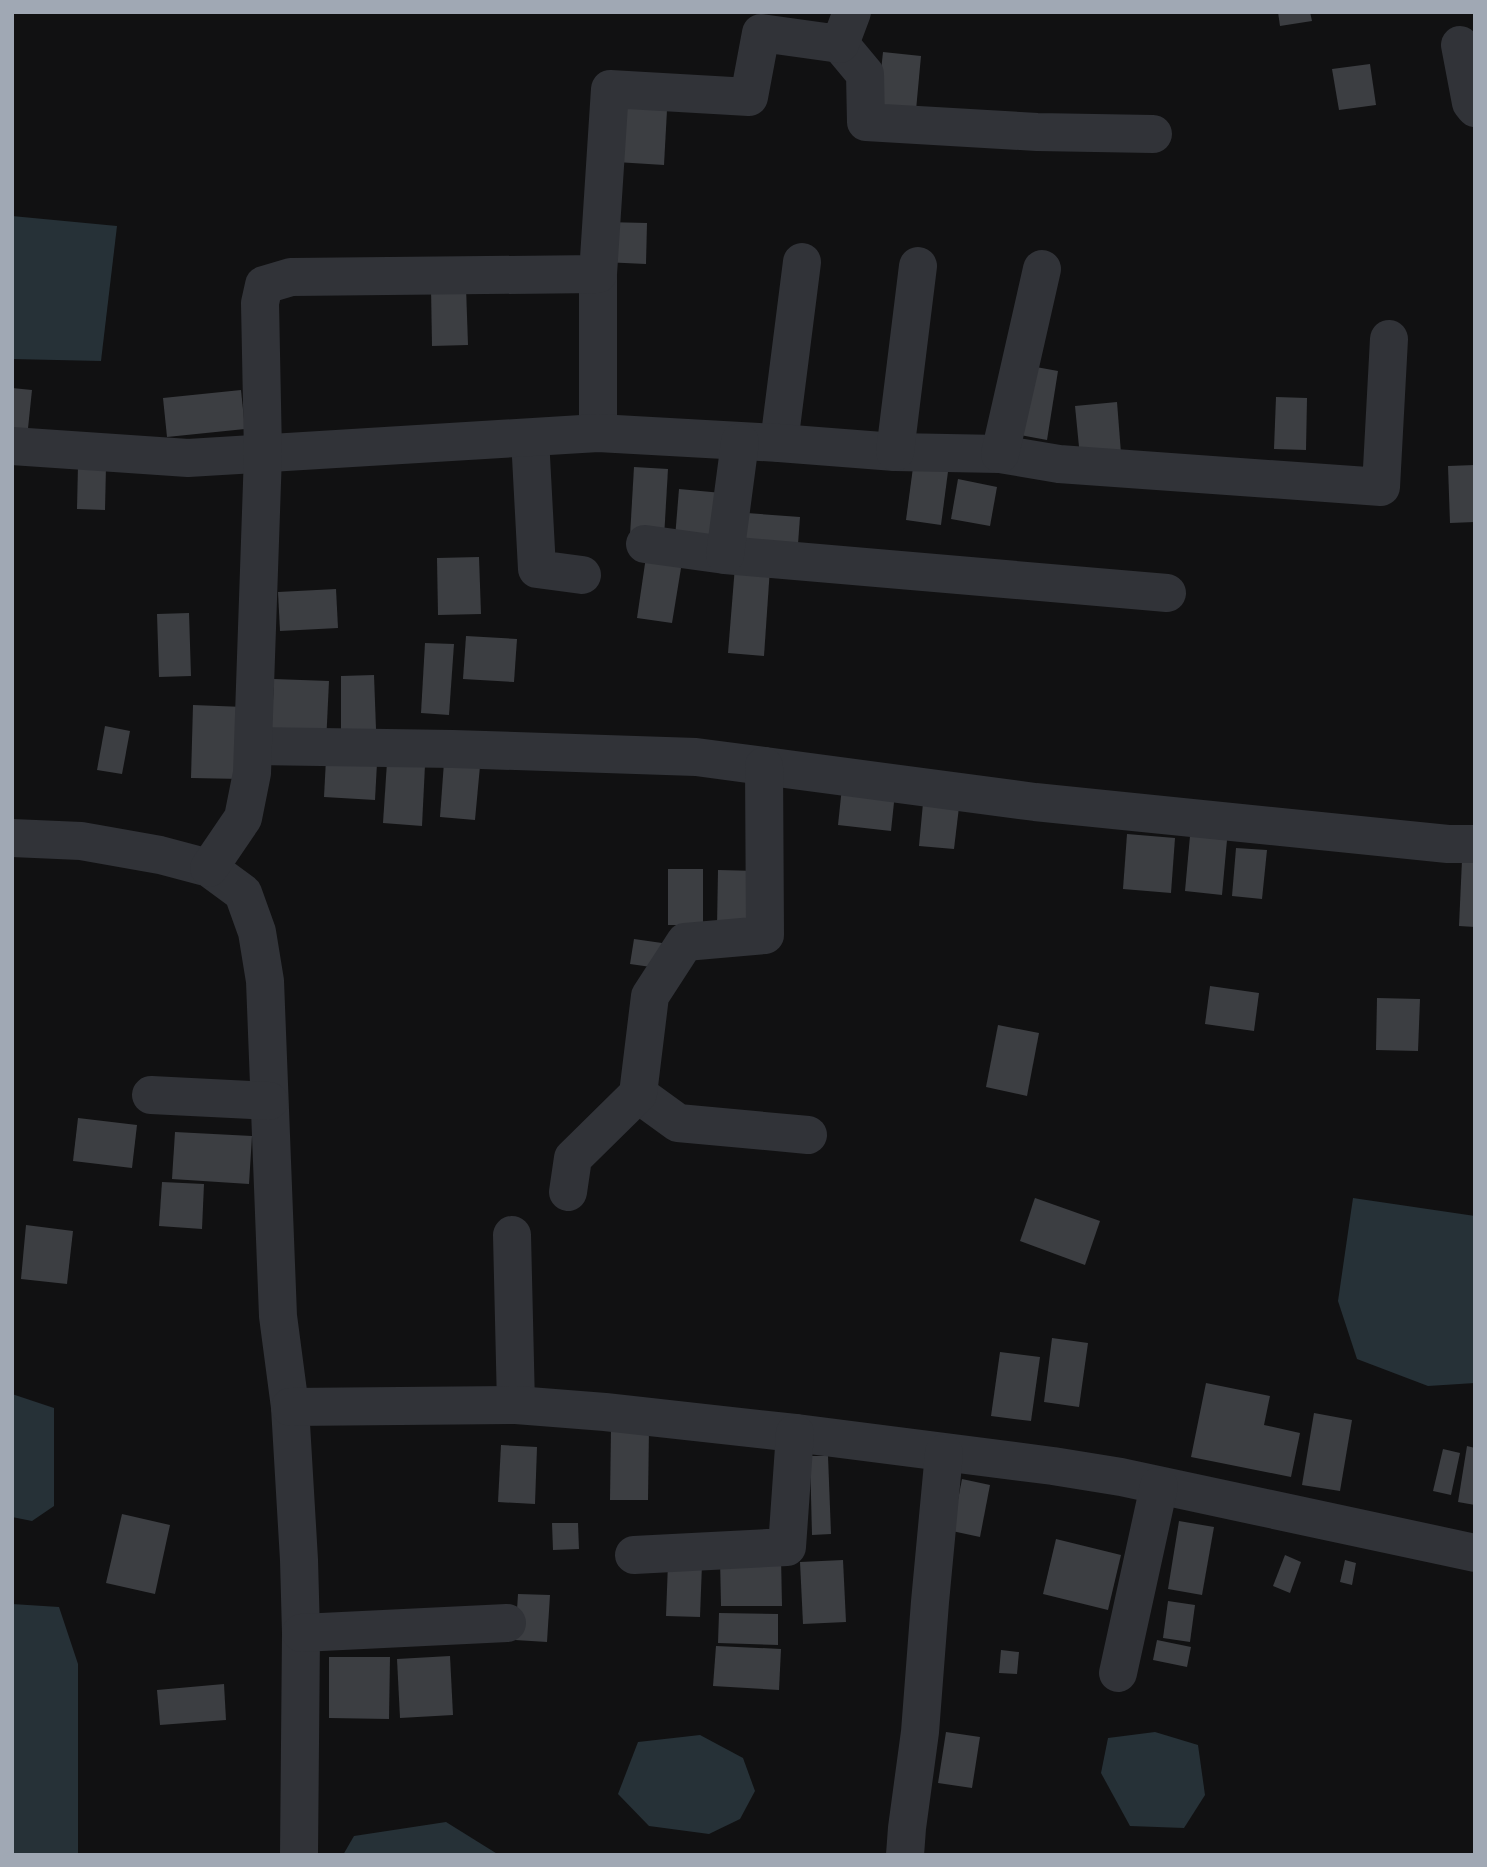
<svg xmlns="http://www.w3.org/2000/svg" width="1487" height="1867" font-family="'Roboto Condensed',sans-serif">
<style>
.water{fill:#263137}
.building{fill:#3c3e42}
.lines{fill:none;stroke-linecap:round;stroke-linejoin:round}
.minor{stroke:#313338;stroke-width:38}
</style>
<rect width="100%" height="100%" fill="#111112"/>
<!-- water -->
<g class="water">
<polygon points="12,216 117,226 101,361 12,359"/>
<polygon points="1353,1198 1475,1216 1475,1383 1428,1386 1357,1359 1338,1301"/>
<polygon points="12,1394 54,1408 54,1506 32,1521 12,1517"/>
<polygon points="12,1604 59,1607 78,1664 78,1855 12,1855"/>
<polygon points="1155,1732 1198,1745 1205,1795 1184,1828 1130,1826 1101,1773 1108,1738"/>
<polygon points="700,1735 743,1758 755,1791 740,1819 709,1834 649,1826 618,1794 638,1742"/>
<polygon points="446,1822 499,1855 343,1855 354,1836"/>
</g>
<!-- building -->
<g class="building">
<polygon points="1278,12 1310,12 1312,21 1280,26"/>
<polygon points="883,52 921,56 915,121 876,118"/>
<polygon points="1370,64 1376,105 1339,110 1332,69"/>
<polygon points="619,108 667,110 664,165 616,162"/>
<polygon points="605,222 647,223 646,264 603,262"/>
<polygon points="431,287 466,287 468,345 432,346"/>
<polygon points="1025,365 1058,371 1047,440 1014,434"/>
<polygon points="12,388 32,390 27,438 12,437"/>
<polygon points="241,390 245,429 167,437 163,398"/>
<polygon points="1276,397 1307,398 1306,450 1274,449"/>
<polygon points="1117,402 1121,453 1080,457 1075,406"/>
<polygon points="914,460 949,464 941,525 906,520"/>
<polygon points="78,465 106,466 105,510 77,509"/>
<polygon points="1475,465 1475,522 1450,523 1448,466"/>
<polygon points="634,467 668,469 664,538 630,536"/>
<polygon points="958,479 997,487 990,526 951,519"/>
<polygon points="679,489 722,493 718,541 675,538"/>
<polygon points="733,512 800,517 798,544 731,539"/>
<polygon points="647,550 683,556 672,623 637,618"/>
<polygon points="479,557 481,614 438,615 437,558"/>
<polygon points="735,566 770,568 764,656 728,653"/>
<polygon points="336,589 338,628 280,631 278,592"/>
<polygon points="189,613 191,676 159,677 157,614"/>
<polygon points="466,636 517,639 514,682 463,679"/>
<polygon points="425,643 454,644 449,715 421,713"/>
<polygon points="374,675 376,729 341,729 341,676"/>
<polygon points="274,679 329,681 326,744 271,742"/>
<polygon points="193,705 244,707 242,779 191,778"/>
<polygon points="105,726 130,731 122,774 97,770"/>
<polygon points="326,759 377,763 375,800 324,797"/>
<polygon points="387,762 425,765 422,826 383,823"/>
<polygon points="444,762 480,766 475,820 440,817"/>
<polygon points="842,787 895,793 891,831 838,825"/>
<polygon points="923,803 959,807 954,849 919,846"/>
<polygon points="1127,834 1175,838 1171,893 1123,889"/>
<polygon points="1190,836 1227,840 1222,895 1185,891"/>
<polygon points="1236,848 1267,850 1262,899 1232,896"/>
<polygon points="1462,860 1475,860 1475,927 1459,926"/>
<rect x="668" y="869" width="35" height="56"/>
<polygon points="718,870 759,871 758,927 717,927"/>
<polygon points="634,939 669,944 665,969 630,964"/>
<polygon points="1210,986 1259,993 1254,1031 1205,1024"/>
<polygon points="1377,998 1420,999 1418,1051 1376,1050"/>
<polygon points="998,1025 1039,1033 1027,1096 986,1087"/>
<polygon points="78,1118 137,1125 132,1168 73,1161"/>
<polygon points="175,1132 252,1136 249,1184 172,1179"/>
<polygon points="162,1182 204,1184 202,1229 159,1226"/>
<polygon points="1035,1198 1100,1221 1085,1265 1020,1241"/>
<polygon points="26,1225 73,1231 67,1284 21,1279"/>
<polygon points="1052,1338 1088,1343 1079,1407 1044,1402"/>
<polygon points="1000,1352 1040,1357 1031,1421 991,1416"/>
<polygon points="1206,1383 1270,1396 1264,1425 1300,1433 1291,1477 1191,1457"/>
<polygon points="1314,1413 1352,1420 1340,1491 1302,1485"/>
<polygon points="611,1428 649,1428 648,1500 610,1500"/>
<polygon points="501,1445 537,1447 535,1504 498,1502"/>
<polygon points="1467,1446 1475,1448 1475,1505 1458,1502"/>
<polygon points="1443,1449 1460,1453 1451,1495 1433,1491"/>
<polygon points="810,1456 828,1456 831,1534 812,1535"/>
<polygon points="962,1479 990,1485 980,1537 952,1531"/>
<polygon points="122,1514 170,1525 155,1594 106,1583"/>
<polygon points="1179,1521 1214,1527 1202,1595 1168,1589"/>
<polygon points="552,1523 578,1523 579,1549 553,1550"/>
<polygon points="1056,1539 1121,1555 1108,1610 1043,1594"/>
<polygon points="1285,1555 1301,1562 1290,1593 1273,1586"/>
<polygon points="781,1557 782,1606 721,1606 720,1558"/>
<polygon points="843,1560 846,1622 803,1624 800,1562"/>
<polygon points="1345,1560 1356,1563 1352,1585 1340,1582"/>
<polygon points="668,1563 702,1564 700,1617 666,1616"/>
<polygon points="518,1594 550,1595 547,1642 515,1640"/>
<polygon points="1168,1601 1195,1605 1190,1642 1163,1638"/>
<polygon points="719,1613 778,1614 778,1645 718,1643"/>
<polygon points="1157,1640 1191,1647 1187,1667 1153,1660"/>
<polygon points="716,1646 781,1649 779,1690 713,1686"/>
<polygon points="1001,1650 1019,1652 1017,1674 999,1673"/>
<polygon points="450,1656 453,1715 400,1718 397,1659"/>
<polygon points="329,1657 390,1657 389,1719 329,1718"/>
<polygon points="224,1684 226,1720 160,1725 157,1690"/>
<polygon points="946,1732 980,1737 972,1788 938,1783"/>
</g>
<g class="lines">
<!-- minor -->
<g class="minor">
<polyline points="840,44 865,74 866,122 1037,132 1153,134"/>
<polyline points="1460,45 1471,103 1475,108"/>
<polyline points="598,433 598,274"/>
<polyline points="530,438 537,569 582,575"/>
<polyline points="779,443 802,262"/>
<polyline points="12,446 188,458 598,433 779,443 895,452 1000,454 1059,464 1381,487 1389,339"/>
<polyline points="895,452 918,266"/>
<polyline points="1000,454 1042,269"/>
<polyline points="645,544 725,555 1167,593"/>
<polyline points="725,555 740,442"/>
<polyline points="255,746 453,749 696,757 1035,802 1448,844 1475,844"/>
<polyline points="12,838 81,841 160,855 209,868 243,893 257,932 265,981 278,1316 290,1407 299,1560 301,1633 299,1855"/>
<polyline points="209,868 243,818 252,773 263,454 260,303 264,285 291,277 598,274 610,89 749,97 761,33 840,44 852,12"/>
<polyline points="638,1094 678,1123 808,1135"/>
<polyline points="151,1095 269,1101"/>
<polyline points="568,1192 573,1158 638,1094 650,996 685,942 765,935 764,766"/>
<polyline points="512,1235 516,1405"/>
<polyline points="290,1407 516,1405 605,1412 795,1433 1053,1466 1121,1477 1475,1553"/>
<polyline points="634,1555 787,1547 795,1433"/>
<polyline points="301,1633 507,1623"/>
<polyline points="1118,1673 1159,1486"/>
<polyline points="905,1855 907,1828 920,1732 930,1602 944,1453"/>
</g>
</g>
<!-- border -->
<rect width="1487" height="1867" fill="none" stroke="#a0a8b4" stroke-width="28"/>
</svg>
